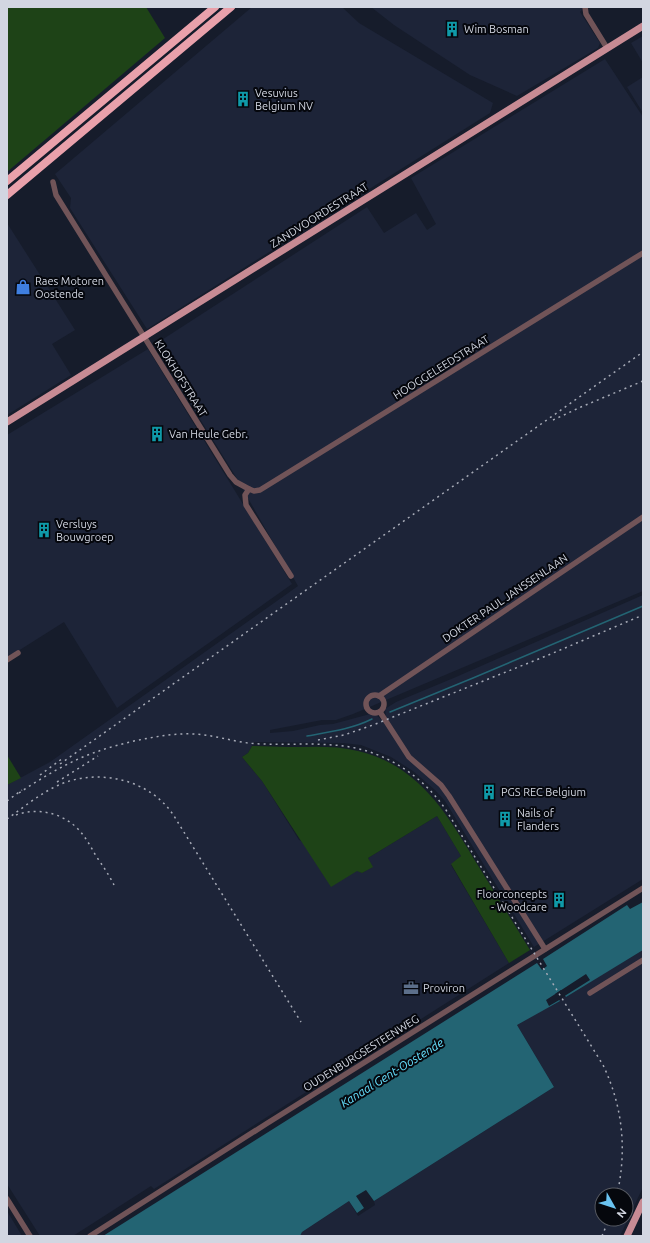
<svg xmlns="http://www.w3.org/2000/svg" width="650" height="1243" font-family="Ubuntu,sans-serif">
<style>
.built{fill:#1d2438;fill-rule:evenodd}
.green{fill:#1e4317}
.water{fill:#236473}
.pier{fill:#161c2b}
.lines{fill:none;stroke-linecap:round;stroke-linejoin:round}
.stream{stroke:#236473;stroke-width:1.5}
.minor{stroke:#715458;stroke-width:5.5}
.major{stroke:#c78b94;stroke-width:7}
.highway{stroke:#e9a1ab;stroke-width:8}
.rail{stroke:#a7abb7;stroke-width:1.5;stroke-dasharray:2 4;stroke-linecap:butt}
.labels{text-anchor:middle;stroke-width:4;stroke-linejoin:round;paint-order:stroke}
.poi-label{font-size:11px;fill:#d2d6e1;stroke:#05070d;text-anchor:start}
.street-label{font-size:11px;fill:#d2d6e1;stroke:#05070d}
.water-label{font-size:12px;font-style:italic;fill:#66e1fe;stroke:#05070d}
</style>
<rect width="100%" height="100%" fill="#161c2b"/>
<!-- built -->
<g class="built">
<polygon points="252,7 342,7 359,23 493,103 490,113 147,329 70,208 71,198 55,174"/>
<polygon points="371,7 584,7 580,12 600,43 598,48 517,96 470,75 394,25"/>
<polygon points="643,36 643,63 631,43"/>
<polygon points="605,59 643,117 643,591 353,714 336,720 322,720 270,730 270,733 293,731 320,725 333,724 370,714 376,715 382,720 386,717 385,709 396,702 456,677 643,595 643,879 534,947 445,801 435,790 413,771 391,757 361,745 343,743 254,742 248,753 242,757 262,781 299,840 362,873 372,867 368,858 437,816 461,856 451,865 509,963 154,1189 151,1186 73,1236 40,1236 7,1184 7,785 50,762 298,586 236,477 154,345 367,207 384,233 416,213 427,230 436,224 411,178"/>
<polygon points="643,77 643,113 627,87"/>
<polygon points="7,223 75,330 52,344 71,375 7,415"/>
<polygon points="148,349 292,584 117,708 64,622 7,658 7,435"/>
<path d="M643,950V1187L620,1236H300L302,1232L349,1201L358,1216L375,1205L374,1201L554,1087L517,1025ZM602,1195H626V1219H602Z"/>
<polygon points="7,1211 22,1236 7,1236"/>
</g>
<!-- green -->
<g class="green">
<polygon points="7,7 146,7 165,38 7,172"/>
<path d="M252,746C264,746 276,747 288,747C312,747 335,745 358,751C421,766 448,816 479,867C496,895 513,922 530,950L509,963L451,864L461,856L437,816L368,858L373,867L362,873L357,871L331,887L262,781L242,757L248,753Z"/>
<polygon points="7,755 21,778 7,785"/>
</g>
<!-- water -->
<polygon class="water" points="643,902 643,950 566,997 561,990 555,994 560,1001 517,1025 554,1087 374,1201 366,1190 356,1196 364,1208 357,1213 349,1201 302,1232 300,1236 103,1236 537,963 542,970 547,966 543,959 627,905 630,909"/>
<!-- pier -->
<polygon class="pier" points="586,974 590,980 563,997 561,993 558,994 561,999 549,1006 546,1000"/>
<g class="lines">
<!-- stream -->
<g class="stream">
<polyline points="390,712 473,678 643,606"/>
<path d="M307,736C329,732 352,729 372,719"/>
</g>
<!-- minor -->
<g class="minor">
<polyline points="585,7 586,14 607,48"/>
<polyline points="53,182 56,195 230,475 236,482 249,489 245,495 246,505 291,576"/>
<polyline points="249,489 254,491 260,490 643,253"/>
<polyline points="7,660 18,653"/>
<circle cx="375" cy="704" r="9"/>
<polyline points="379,696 643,517"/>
<polyline points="380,712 409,757 441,785 449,796 545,949"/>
<polyline points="590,993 643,960"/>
<polyline points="7,1199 30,1236"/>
<polyline points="90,1236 266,1124 643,888"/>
</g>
<!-- major -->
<g class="major">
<polyline points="7,422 643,26"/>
<polyline points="627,1236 643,1202"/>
</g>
<!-- highway -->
<g class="highway">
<polyline points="7,181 215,7"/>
<polyline points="7,195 231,7"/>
</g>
<!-- rail -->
<g class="rail">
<polyline points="553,420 581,407 643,381"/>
<polyline points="318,740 344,735 373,725 546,656 643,615"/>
<polyline points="60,764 643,352"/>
<polyline points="40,775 63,758"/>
<polyline points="57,782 98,756"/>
<path d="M19,793C43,777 71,760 99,751C110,747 122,744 134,741C154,737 173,733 194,734C217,735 239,744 263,744C286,745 309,743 332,745C378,747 420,772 446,810L603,1065C623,1107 627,1150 617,1195"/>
<polyline points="7,801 22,790"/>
<path d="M16,815C38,807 63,813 79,830C86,838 91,847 96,856C103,866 109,875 114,885"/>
<path d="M7,819C24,807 42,792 61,784C100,768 151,780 174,816L301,1022"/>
<polyline points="602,1236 609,1219"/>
</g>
</g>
<!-- icons -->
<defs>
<g id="building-bare" transform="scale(1.2)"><path d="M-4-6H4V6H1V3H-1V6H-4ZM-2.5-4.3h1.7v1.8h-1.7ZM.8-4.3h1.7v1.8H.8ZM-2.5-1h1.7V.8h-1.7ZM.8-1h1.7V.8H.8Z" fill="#0f9aa8" stroke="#05070d" stroke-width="2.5" paint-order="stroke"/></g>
<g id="shop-bare" transform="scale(1.2)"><path d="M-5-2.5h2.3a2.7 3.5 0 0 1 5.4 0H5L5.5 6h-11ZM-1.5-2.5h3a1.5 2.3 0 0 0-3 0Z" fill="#3f7fe0" stroke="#05070d" stroke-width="2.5" paint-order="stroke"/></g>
<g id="office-bare" transform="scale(1.2)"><path d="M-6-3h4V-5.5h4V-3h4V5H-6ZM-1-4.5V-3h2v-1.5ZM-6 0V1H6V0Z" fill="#5c6f8a" stroke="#05070d" stroke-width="2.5" paint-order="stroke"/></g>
</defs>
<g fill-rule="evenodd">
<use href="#building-bare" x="452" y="29"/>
<use href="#building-bare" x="243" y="99"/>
<use href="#shop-bare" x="23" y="287"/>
<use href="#building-bare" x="157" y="434"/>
<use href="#building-bare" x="44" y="530"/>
<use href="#building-bare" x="489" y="792"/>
<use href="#building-bare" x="505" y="819"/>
<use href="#building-bare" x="559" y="900"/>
<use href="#office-bare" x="411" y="988"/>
</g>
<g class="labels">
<!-- poi labels -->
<g class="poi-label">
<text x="464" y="33">Wim Bosman</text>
<text x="255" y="97">Vesuvius<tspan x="255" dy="13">Belgium NV</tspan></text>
<text x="35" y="285">Raes Motoren<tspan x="35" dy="13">Oostende</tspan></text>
<text x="169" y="438">Van Heule Gebr.</text>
<text x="56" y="528">Versluys<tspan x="56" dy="13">Bouwgroep</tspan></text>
<text x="501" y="796">PGS REC Belgium</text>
<text x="517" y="817">Nails of<tspan x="517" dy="13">Flanders</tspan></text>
<text x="547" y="898" text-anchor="end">Floorconcepts<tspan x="547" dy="13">- Woodcare</tspan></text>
<text x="423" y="992">Proviron</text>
</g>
<!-- street labels -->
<g class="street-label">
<text transform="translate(319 215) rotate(-32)" y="4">ZANDVOORDESTRAAT</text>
<text transform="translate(441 367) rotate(-32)" y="4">HOOGGELEEDSTRAAT</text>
<text transform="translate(181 378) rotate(58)" y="4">KLOKHOFSTRAAT</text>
<text transform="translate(505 598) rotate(-34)" y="4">DOKTER PAUL JANSSENLAAN</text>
<text transform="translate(361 1053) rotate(-32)" y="4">OUDENBURGSESTEENWEG</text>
</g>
<!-- water labels -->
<g class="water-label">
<text transform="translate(392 1073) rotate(-32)" y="4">Kanaal Gent-Oostende</text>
</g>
</g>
<!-- border -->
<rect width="650" height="1243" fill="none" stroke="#d2d6e1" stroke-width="16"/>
<!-- north arrow -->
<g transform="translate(614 1207) rotate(129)"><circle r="19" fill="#05070d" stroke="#575a62"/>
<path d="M0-3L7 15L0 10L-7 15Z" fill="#6ac3f1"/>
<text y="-6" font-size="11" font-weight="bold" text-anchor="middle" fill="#d2d6e1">N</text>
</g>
</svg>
